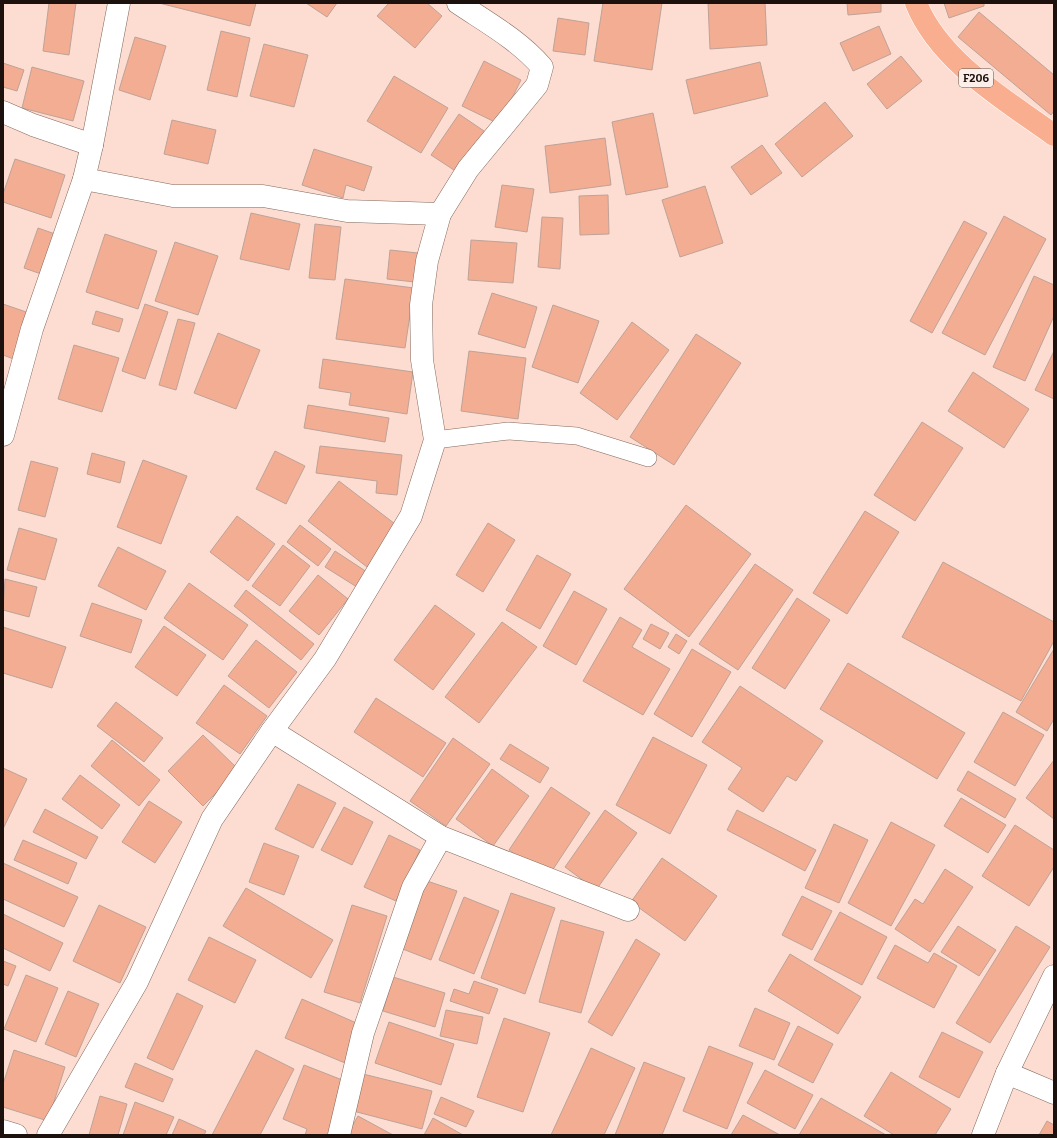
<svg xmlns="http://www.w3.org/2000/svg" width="1057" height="1138" font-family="Bitter,serif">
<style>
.building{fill:#f2ad93;stroke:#bfa297}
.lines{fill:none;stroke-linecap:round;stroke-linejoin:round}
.lane-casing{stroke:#84695e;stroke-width:18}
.street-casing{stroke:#84695e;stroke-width:23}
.primary-casing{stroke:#fff;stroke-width:23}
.lane{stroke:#fff;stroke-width:17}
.street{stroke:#fff;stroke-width:22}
.primary{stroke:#f8ae8f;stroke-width:22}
.labels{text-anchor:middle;stroke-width:3;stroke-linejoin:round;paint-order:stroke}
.shield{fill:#fcefea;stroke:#5f544f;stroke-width:1}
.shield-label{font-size:11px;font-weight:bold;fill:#1c110d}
</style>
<rect width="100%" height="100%" fill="#fdddd1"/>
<!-- building -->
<g class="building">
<polygon points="49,3 76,3 69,55 43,51"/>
<polygon points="159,3 256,3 250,26"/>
<polygon points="306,3 337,3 327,17"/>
<polygon points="389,3 427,3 442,16 415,48 377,16"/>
<polygon points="603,3 662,3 652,70 594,61"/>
<polygon points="708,3 765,3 767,45 710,49"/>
<polygon points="847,3 881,3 881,12 848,15"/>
<polygon points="944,3 984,3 984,6 949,18"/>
<polygon points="979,12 1054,75 1054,111 1051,115 958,37"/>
<polygon points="558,18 589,23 585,55 553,51"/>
<polygon points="879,26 891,54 853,71 840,43"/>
<polygon points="221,31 250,38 237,97 207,90"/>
<polygon points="135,37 166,46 150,100 119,90"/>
<polygon points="264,44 308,55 294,107 250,96"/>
<polygon points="901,56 922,81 887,109 867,84"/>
<polygon points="484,61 521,80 499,124 462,106"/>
<polygon points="760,62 768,96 694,114 686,80"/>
<polygon points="3,63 24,70 17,91 3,87"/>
<polygon points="32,67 84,81 73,121 22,108"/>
<polygon points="394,76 448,108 421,153 367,121"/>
<polygon points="825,102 853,136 802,177 775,144"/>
<polygon points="653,113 668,187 626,195 612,122"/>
<polygon points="459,114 487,133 460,174 431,155"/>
<polygon points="172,120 216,130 208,164 164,154"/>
<polygon points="605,138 611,185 550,193 545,146"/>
<polygon points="762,145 782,173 751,195 731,167"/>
<polygon points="314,149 372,167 364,191 346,185 343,198 302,185"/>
<polygon points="15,159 65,175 51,218 3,202 3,194"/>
<polygon points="502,185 534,189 527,232 495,227"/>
<polygon points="705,186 723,243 680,257 662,200"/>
<polygon points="608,195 609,234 580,235 579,196"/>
<polygon points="251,213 300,224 289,270 240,259"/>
<polygon points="1004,216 1046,239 985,355 942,333"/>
<polygon points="542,217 563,218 560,269 538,267"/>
<polygon points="964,221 987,233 932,333 910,321"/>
<polygon points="315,224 341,227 335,280 309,278"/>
<polygon points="38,228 58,235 44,275 24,268"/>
<polygon points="105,234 157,251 138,309 86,292"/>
<polygon points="471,240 517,243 513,283 468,280"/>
<polygon points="175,242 218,256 198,315 155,301"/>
<polygon points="390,250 418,253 415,282 387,279"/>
<polygon points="1034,276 1054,285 1054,316 1025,381 993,367"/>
<polygon points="345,279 414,288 405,348 336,339"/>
<polygon points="492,293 537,307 525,348 478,334"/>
<polygon points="3,304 32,314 16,360 3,355"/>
<polygon points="145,304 168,312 145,379 122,371"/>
<polygon points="553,305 599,321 578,383 532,367"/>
<polygon points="96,311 123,319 119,332 92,324"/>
<polygon points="178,319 195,323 176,390 159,385"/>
<polygon points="632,322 669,350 617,420 580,393"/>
<polygon points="218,333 260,350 236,409 194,393"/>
<polygon points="696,334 741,363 674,465 630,437"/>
<polygon points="74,345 119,358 102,412 58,399"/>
<polygon points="469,351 526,358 518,419 461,411"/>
<polygon points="1054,351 1054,399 1035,390"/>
<polygon points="323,359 413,372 407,414 349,405 351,393 319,388"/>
<polygon points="973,372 1029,409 1004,448 948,411"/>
<polygon points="308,405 389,418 385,442 304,428"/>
<polygon points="922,422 963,448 915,521 874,495"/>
<polygon points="320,446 402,455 397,495 376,493 377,481 316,473"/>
<polygon points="275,451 305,466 286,504 256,489"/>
<polygon points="92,453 125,462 120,483 87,474"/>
<polygon points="143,460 187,476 161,544 117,527"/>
<polygon points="31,461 58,468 45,517 18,510"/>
<polygon points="339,481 399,527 367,567 308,521"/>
<polygon points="686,505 751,554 689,637 624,589"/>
<polygon points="865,511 899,532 847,614 813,593"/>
<polygon points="237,516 275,544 248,581 210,552"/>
<polygon points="488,523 515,540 483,592 456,575"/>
<polygon points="300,525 331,549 318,566 287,542"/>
<polygon points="19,528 57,539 45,580 7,570"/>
<polygon points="283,545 310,566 280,606 252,586"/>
<polygon points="118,547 166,571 146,610 98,586"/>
<polygon points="335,551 370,574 360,589 325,567"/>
<polygon points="537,555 571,574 540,629 506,610"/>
<polygon points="943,562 1054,622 1054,641 1021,701 902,637"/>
<polygon points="755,564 793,590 738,670 699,644"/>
<polygon points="318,575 348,599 319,635 289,611"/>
<polygon points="5,579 37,587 29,617 3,610"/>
<polygon points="189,583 248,625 223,660 164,618"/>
<polygon points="246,590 314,644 301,660 234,606"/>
<polygon points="574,591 607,609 576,665 543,646"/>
<polygon points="797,598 830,620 785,689 752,668"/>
<polygon points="92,603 142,620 131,653 80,636"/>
<polygon points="435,605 475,634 433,690 394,660"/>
<polygon points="620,617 642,630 632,647 670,669 643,715 583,681"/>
<polygon points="502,622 537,647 479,723 445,697"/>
<polygon points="651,624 669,633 660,649 643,639"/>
<polygon points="164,626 206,655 177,696 135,667"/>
<polygon points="3,627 66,647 52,688 3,673"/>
<polygon points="676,634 687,641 679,654 668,647"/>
<polygon points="256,640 297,672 269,708 228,676"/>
<polygon points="692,649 731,672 692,737 654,714"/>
<polygon points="1054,649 1054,719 1047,731 1016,712"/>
<polygon points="848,663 965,733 937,779 820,709"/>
<polygon points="224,685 267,716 240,754 196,723"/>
<polygon points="740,686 823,741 796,781 787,776 763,812 728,789 742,768 702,742"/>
<polygon points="376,698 446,743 423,777 354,732"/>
<polygon points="116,702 163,738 144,762 97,726"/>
<polygon points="1003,712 1044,735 1015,786 974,762"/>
<polygon points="203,735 239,770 203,806 168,771"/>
<polygon points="653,737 707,765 670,834 616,805"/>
<polygon points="453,738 490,764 446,826 410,801"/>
<polygon points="112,740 160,780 139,806 91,766"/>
<polygon points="510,744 549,768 540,783 500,759"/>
<polygon points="1054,760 1054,819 1026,798"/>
<polygon points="3,768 27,779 3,829"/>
<polygon points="492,769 529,796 493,846 456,819"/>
<polygon points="968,771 1016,799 1005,818 957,790"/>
<polygon points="80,775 120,805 102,829 62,799"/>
<polygon points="298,784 336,803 313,848 275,829"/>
<polygon points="551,787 590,813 548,877 509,850"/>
<polygon points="961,798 1006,825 988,853 944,826"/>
<polygon points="149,801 182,822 155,863 122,842"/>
<polygon points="344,807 373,822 352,865 321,850"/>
<polygon points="45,809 98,837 86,859 33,832"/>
<polygon points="605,810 637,833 596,890 565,867"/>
<polygon points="737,810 816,850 805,871 727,830"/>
<polygon points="891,822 935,845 891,926 848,903"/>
<polygon points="834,824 868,840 839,903 805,888"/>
<polygon points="1015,825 1054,850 1054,867 1029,906 982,876"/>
<polygon points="389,835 420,850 396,901 364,887"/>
<polygon points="23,840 77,863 68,884 14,860"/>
<polygon points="264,843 299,856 284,895 249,882"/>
<polygon points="662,858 717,896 685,941 631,902"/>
<polygon points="3,863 78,897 64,927 3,899"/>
<polygon points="945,869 973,887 930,952 895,929 915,899 923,904"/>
<polygon points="424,880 457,891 431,960 400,948"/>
<polygon points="246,888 333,940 311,978 223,926"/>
<polygon points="511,893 555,908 525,994 481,978"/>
<polygon points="802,896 832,911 812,950 782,935"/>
<polygon points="464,897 499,911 474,974 439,960"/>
<polygon points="99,905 146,927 120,983 73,961"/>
<polygon points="352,905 387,916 360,1003 324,992"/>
<polygon points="840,912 887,937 862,985 814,960"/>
<polygon points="3,914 63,943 50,971 3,948"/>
<polygon points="561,920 604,932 581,1013 539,1002"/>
<polygon points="958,926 996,950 979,976 941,952"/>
<polygon points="1016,926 1050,947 990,1043 956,1023"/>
<polygon points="209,937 256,960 235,1003 188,980"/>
<polygon points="636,939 660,954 612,1036 588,1022"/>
<polygon points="895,945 928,963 934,953 957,966 934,1008 877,978"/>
<polygon points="790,954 861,997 838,1034 768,991"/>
<polygon points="3,961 16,966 8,986 3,984"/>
<polygon points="26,975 58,988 36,1042 4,1029"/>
<polygon points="393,977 445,993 435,1027 383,1011"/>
<polygon points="474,981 498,989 489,1014 450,1001 454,989 469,994"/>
<polygon points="68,991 99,1004 76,1057 45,1044"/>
<polygon points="177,993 203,1006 173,1070 147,1058"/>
<polygon points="302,999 361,1025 345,1063 285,1038"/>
<polygon points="755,1008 790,1023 774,1060 739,1046"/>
<polygon points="446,1010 483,1017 477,1044 440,1036"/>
<polygon points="504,1018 550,1033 523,1112 477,1097"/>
<polygon points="389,1022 454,1044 441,1085 375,1063"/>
<polygon points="798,1026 833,1044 813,1083 778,1065"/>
<polygon points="942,1032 983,1052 959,1098 919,1077"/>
<polygon points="709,1046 753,1063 727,1129 683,1111"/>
<polygon points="591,1048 635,1068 604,1135 551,1135"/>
<polygon points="14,1050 65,1067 48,1121 3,1107 3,1084"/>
<polygon points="256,1050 294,1069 260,1135 212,1135"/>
<polygon points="644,1062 685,1078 662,1135 615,1135"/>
<polygon points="135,1063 173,1079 163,1102 125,1087"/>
<polygon points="304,1065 350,1083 329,1135 305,1135 307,1129 283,1119"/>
<polygon points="765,1070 813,1095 795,1129 747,1103"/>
<polygon points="891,1072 951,1109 935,1135 894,1135 864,1116"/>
<polygon points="363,1074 432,1091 422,1129 353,1111"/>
<polygon points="100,1096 127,1104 118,1135 89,1135"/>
<polygon points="441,1097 474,1111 466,1127 434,1114"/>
<polygon points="821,1098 886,1135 799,1135"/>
<polygon points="135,1102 174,1117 166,1135 123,1135"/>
<polygon points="743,1115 780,1135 731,1135"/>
<polygon points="358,1116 393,1135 347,1135"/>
<polygon points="433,1118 463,1135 424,1135"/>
<polygon points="179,1119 206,1131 204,1135 172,1135"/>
<polygon points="1047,1121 1054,1125 1054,1135 1039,1135"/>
</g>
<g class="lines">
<!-- lane casing -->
<g class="lane-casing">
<polyline id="lane" points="435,440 508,431 577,436 648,458"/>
</g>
<!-- street casing -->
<g class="street-casing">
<g id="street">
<polyline points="3,112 33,125 92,145"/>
<polyline points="84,179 173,196 263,196 347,211 440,214"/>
<polyline points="3,435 32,329 84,179 92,145 119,3"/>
<polyline points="272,731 441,837 628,910"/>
<polyline points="1007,1073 1054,1093"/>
<polyline points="3,1131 16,1135"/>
<path d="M48,1135L137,982L212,819L272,731L325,659L411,516L435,440L422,360L421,305L427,261L440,214L468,169L537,85L542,67C519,40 486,22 458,3"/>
<polyline points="339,1135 363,1033 413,887 441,837"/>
<polyline points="983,1135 1007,1073 1054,976"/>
</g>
</g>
<!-- primary casing -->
<g class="primary-casing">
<path id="primary" d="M916,3C939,61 1005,100 1054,135"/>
</g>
<!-- lane -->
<use href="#lane" class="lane"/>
<!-- street -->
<use href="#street" class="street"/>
<!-- primary -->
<use href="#primary" class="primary"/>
</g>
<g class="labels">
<!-- shield labels -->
<rect class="shield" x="959" y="69" width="34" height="18" rx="3"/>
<g class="shield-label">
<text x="976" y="82">F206</text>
</g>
</g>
<!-- border -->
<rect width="1057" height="1138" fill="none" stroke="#1c110d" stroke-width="8"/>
</svg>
